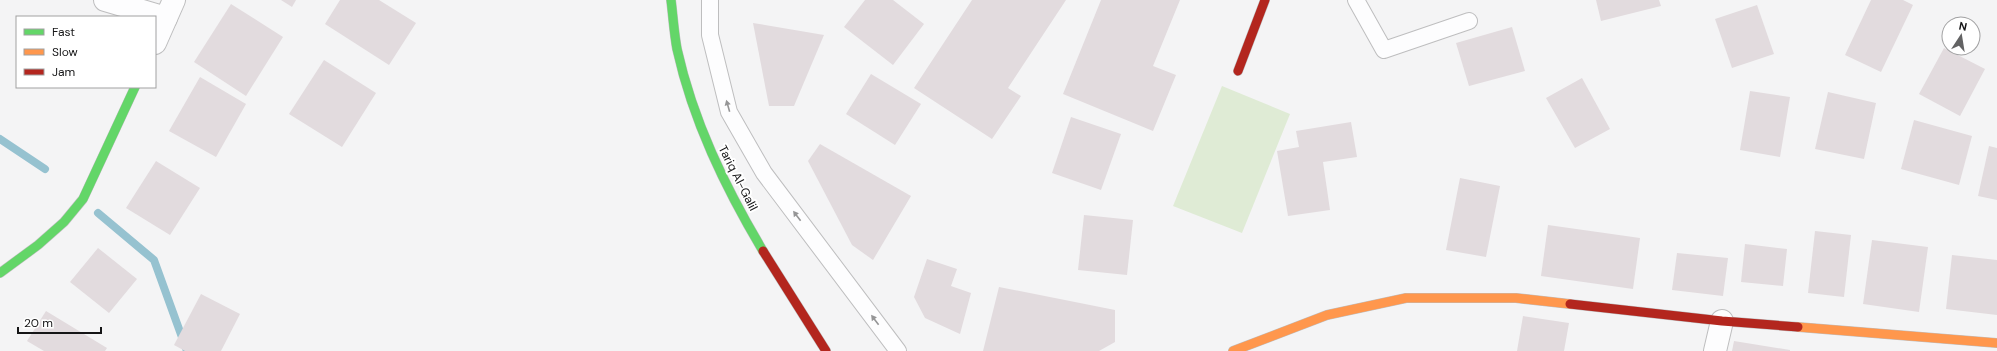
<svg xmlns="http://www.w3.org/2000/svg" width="1997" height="351" font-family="'DM Sans',sans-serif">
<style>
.green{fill:#dfebd5}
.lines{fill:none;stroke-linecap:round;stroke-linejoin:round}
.stream{stroke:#96c2d0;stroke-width:8}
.building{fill:#e2dbde}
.lane-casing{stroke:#bebebf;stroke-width:18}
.street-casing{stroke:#bebebf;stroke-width:24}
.fast-casing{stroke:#bebebf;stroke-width:10}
.slow-casing{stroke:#bebebf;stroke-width:10}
.jam-casing{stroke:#bebebf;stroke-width:10}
.lane{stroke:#fdfdfe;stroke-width:16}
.street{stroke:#fdfdfe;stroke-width:22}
.fast{stroke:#63d668;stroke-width:9}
.slow{stroke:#ff974d;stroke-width:9}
.jam{stroke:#b3261e;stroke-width:9}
.oneway{fill:#959596}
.labels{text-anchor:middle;stroke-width:4;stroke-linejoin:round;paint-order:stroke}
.street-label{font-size:12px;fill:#151516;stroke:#fff}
</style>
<rect width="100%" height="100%" fill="#f4f4f5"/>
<!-- green -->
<polygon class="green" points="1222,86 1290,114 1242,233 1173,206"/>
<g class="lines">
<!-- stream -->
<g class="stream">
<polyline points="0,139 45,169"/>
<polyline points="98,213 154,260 187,351"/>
</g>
</g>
<!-- building -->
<g class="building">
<polygon points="281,0 296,0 292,7"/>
<polygon points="340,0 379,0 416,23 389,65 325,24"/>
<polygon points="865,0 893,0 924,24 893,65 844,27"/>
<polygon points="972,0 1066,0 1008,88 1021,96 992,139 914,88"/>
<polygon points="1101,0 1180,0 1153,66 1176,75 1153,131 1063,94"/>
<polygon points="1596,0 1659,0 1661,6 1601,21"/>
<polygon points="1871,0 1903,0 1913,5 1881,72 1845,55"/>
<polygon points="231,4 283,37 246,96 194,62"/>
<polygon points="1757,5 1774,54 1732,68 1715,19"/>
<polygon points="753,23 824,35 794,106 769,106"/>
<polygon points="1512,27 1525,71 1469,86 1456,43"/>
<polygon points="1944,48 1985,69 1960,116 1919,94"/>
<polygon points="324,60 376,93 342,147 289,114"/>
<polygon points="871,74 921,104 895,145 846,114"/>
<polygon points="200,77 246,104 216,157 169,131"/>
<polygon points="1582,78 1610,129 1575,148 1546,98"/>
<polygon points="1750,91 1790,97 1780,157 1740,150"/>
<polygon points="1828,92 1876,103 1864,159 1815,149"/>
<polygon points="1071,117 1121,134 1101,190 1052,173"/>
<polygon points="1914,120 1972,136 1959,185 1901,169"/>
<polygon points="1351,122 1357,157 1323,162 1330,210 1288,216 1277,151 1299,147 1296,131"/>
<polygon points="820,144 911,196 873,260 852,245 808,161"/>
<polygon points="1989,146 1997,148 1997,200 1978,196"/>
<polygon points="156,161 200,188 170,235 126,208"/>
<polygon points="1460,178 1500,186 1486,257 1446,250"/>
<polygon points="1084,215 1133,220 1127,275 1078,270"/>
<polygon points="1548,225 1640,238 1633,289 1541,276"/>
<polygon points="1815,231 1851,235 1844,297 1808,293"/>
<polygon points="1872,240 1928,247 1919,312 1863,304"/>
<polygon points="1745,244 1787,249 1783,286 1741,282"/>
<polygon points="98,248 137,279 109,313 70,282"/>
<polygon points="1677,253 1728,258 1723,296 1672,290"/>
<polygon points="1952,255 1997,260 1997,315 1946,309"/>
<polygon points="927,259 957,269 951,286 971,293 960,334 925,318 914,297"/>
<polygon points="999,287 1115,310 1115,342 1099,351 983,351"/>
<polygon points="201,294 240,314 221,351 185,351 174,345"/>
<polygon points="46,311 107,348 105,351 44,351 27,341"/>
<polygon points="1523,316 1569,323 1564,351 1517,351"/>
<polygon points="1734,341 1790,350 1790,351 1732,351"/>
</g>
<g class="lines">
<!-- lane casing -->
<g class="lane-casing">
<g id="lane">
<polyline points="710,0 710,35 729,112 764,173 898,351"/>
<polyline points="1356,0 1384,50 1469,21"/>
</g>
</g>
<!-- street casing -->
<g class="street-casing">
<g id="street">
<polyline points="105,0 166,18"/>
<polyline points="155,43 174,0"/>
<polyline points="1715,351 1722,321"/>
</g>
</g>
<!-- fast casing -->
<g class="fast-casing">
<g id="fast">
<path d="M671,0C673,16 674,33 677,49C693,121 725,187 763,251"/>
<polyline points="0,273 38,245 64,222 83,199 135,87"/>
</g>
</g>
<!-- slow casing -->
<g class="slow-casing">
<g id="slow">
<polyline points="1798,327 1997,343"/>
<polyline points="1233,351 1327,315 1406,298 1516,298 1570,304"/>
</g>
</g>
<!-- jam casing -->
<g class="jam-casing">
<g id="jam">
<polyline points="1238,71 1265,0"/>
<polyline points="763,251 826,351"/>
<polyline points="1570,304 1722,321 1798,327"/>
</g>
</g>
<!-- lane -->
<use href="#lane" class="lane"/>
<!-- street -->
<use href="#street" class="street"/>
<!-- fast -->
<use href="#fast" class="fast"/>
<!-- slow -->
<use href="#slow" class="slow"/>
<!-- jam -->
<use href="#jam" class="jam"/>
</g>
<!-- one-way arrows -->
<defs><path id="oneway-solid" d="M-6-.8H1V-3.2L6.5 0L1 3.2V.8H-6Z"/></defs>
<g class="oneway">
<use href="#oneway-solid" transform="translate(728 106) rotate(-106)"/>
<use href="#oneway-solid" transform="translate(797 216) rotate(-127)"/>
<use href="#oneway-solid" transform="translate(875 320) rotate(-127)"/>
</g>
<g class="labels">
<!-- street labels -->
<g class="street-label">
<text transform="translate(738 178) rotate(63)" y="4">Tariq Al-Galil</text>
</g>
</g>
<!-- legend -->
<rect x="16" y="16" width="140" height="72" fill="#ffffff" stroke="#a1a1a2"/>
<rect x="24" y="29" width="20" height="6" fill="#63d668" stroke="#a1a1a2"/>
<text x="52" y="36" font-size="12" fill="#151516">Fast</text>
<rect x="24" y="49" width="20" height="6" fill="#ff974d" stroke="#a1a1a2"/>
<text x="52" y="56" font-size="12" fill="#151516">Slow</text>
<rect x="24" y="69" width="20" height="6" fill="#b3261e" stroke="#a1a1a2"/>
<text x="52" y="76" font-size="12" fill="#151516">Jam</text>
<!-- north arrow -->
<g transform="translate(1961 36) rotate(12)"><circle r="19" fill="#ffffff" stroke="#a1a1a2"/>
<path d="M0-3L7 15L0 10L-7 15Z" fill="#636364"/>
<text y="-6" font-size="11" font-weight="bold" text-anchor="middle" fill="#151516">N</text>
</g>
<!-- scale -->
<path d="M18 327v6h83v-6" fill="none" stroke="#151516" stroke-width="2"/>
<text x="24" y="327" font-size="12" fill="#151516" stroke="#ffffff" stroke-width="3" paint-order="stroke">20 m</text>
</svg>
